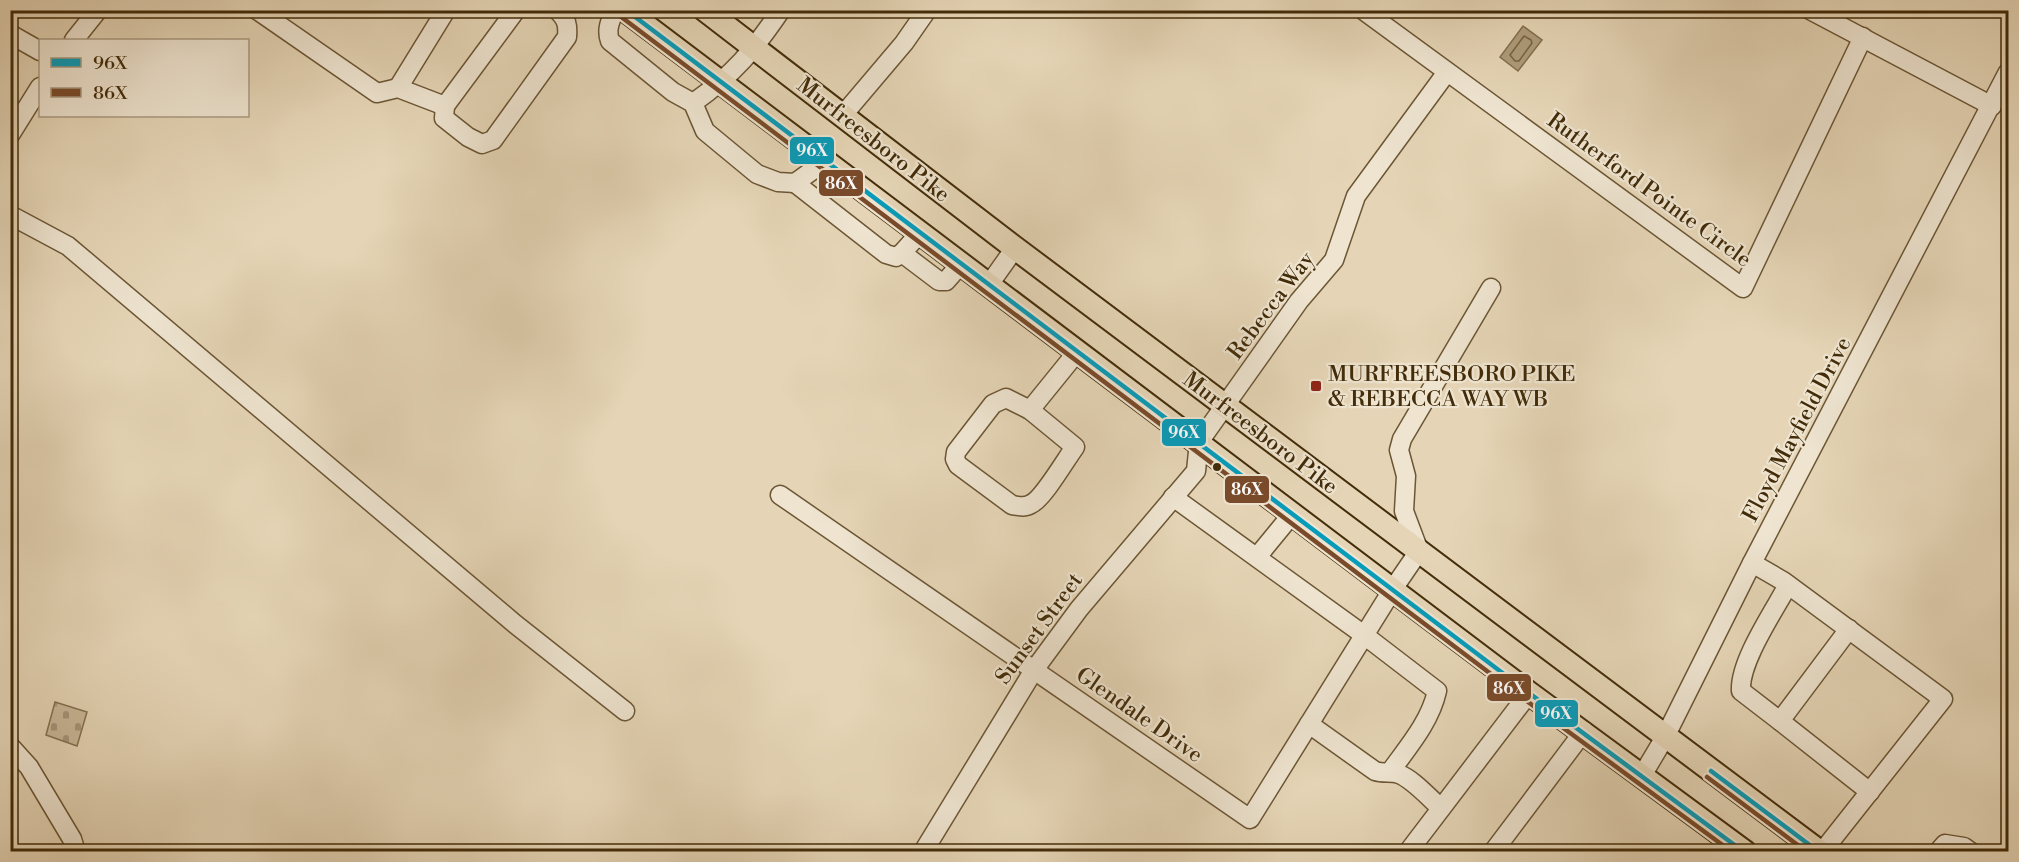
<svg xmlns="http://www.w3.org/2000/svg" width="2019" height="862" font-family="'Libre Bodoni',serif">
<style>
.cemetery{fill:url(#cemetery-stones);stroke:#867251;stroke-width:1.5}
.water{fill:#ae9c7b;stroke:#836f4d;stroke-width:1.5}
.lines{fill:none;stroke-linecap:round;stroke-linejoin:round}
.shore{stroke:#786442;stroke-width:1.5}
.minor-casing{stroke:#6c5634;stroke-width:21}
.major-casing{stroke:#432c09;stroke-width:26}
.minor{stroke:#eee4d0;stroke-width:18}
.major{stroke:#e5d5b6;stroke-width:22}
.bus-1-casing{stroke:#eee4d0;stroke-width:9}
.bus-2-casing{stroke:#eee4d0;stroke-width:9}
.bus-1{stroke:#079cba;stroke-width:4.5}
.bus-2{stroke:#7a4b2a;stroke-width:4.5}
.poi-dot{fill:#8f2418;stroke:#eee4d0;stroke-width:2}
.bus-dot{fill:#432c09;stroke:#eee4d0;stroke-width:2}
.labels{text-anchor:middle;stroke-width:4.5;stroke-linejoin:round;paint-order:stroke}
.street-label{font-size:22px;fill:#432c09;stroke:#eee4d0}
.poi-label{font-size:22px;fill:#432c09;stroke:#eee4d0;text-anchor:start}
.line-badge{stroke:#eee4d0;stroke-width:2}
.badge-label{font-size:16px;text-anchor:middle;font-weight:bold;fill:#fff}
</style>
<defs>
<pattern id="cemetery-stones" width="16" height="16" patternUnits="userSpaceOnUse" patternTransform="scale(1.5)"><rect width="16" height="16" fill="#c9b899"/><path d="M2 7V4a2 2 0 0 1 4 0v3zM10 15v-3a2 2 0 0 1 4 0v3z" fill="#a5967b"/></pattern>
</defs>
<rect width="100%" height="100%" fill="#e5d5b6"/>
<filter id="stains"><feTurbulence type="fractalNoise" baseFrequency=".00333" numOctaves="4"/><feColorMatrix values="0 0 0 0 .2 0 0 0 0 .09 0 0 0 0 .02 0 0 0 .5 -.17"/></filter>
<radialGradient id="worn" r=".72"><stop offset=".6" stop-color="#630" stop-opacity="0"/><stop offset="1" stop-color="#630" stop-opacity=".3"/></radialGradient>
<!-- cemetery -->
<polygon class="cemetery" points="55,702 87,712 77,746 46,735"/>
<!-- water -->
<polygon class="water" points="1523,26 1542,40 1518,71 1500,57"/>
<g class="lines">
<!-- shore -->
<polygon class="shore" points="1524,36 1531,40 1532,43 1519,61 1515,61 1510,55"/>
<!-- minor casing -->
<g class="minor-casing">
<g id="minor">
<polyline points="257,10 377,93 398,88 445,106 516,10"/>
<path d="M615,10C610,21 606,30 610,41L673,92L693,103L705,131L757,174L778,182L795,183L824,162"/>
<polyline points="1363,10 1743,288 1863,37"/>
<polyline points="1810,10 1992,106"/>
<polyline points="10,34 40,51"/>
<polyline points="74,40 98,10"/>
<polyline points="398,88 446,10"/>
<path d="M693,103C734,74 753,51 781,10"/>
<path d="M445,106L444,118L468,137L482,144L493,140L567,37C568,25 567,19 557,10"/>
<polyline points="843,115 904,43 927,10"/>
<polyline points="10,135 40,87"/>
<polyline points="795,183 886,254 896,257 902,253 919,234"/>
<polyline points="10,215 68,246 515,624 625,711"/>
<polyline points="902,253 939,281 946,281 960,265"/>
<polyline points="988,286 1015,248"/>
<path d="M1006,398L1030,410L1075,447C1066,459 1043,499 1031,504C1025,508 1019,506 1012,505L958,465L955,459L956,452L993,404Z"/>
<polyline points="1030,410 1077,352"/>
<polyline points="780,495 1250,819 1393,589 1419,551 1404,511 1406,476 1399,450 1402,439 1491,288"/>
<path d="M1173,497L1364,635L1437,691C1430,722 1408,747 1390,772"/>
<polyline points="1257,557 1293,513"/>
<polyline points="1752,563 1783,581 1943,699 1822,852"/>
<path d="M1788,585C1774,611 1739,662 1741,691L1780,721L1849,629"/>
<polyline points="1780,721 1870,792"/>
<path d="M1309,724L1375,771C1384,774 1391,771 1399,774C1414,780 1429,798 1441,808"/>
<polyline points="10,746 29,767 72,839 76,852"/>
<polyline points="1643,774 1665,737 1752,563 2008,72"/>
<polyline points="923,852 1034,670 1079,609 1196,471 1199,442 1299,301 1334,260 1356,196 1447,72"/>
<polyline points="1408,852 1529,693"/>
<polyline points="1493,852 1584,731"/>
<polyline points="1938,852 1945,844 1964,847 1971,852"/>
</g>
</g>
<!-- major casing -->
<g class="major-casing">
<g id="major">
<polyline points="625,10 1529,693 1745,852"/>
<polyline points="705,10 1015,248 1820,852"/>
</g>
</g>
<!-- minor -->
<use href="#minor" class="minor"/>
<!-- major -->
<use href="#major" class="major"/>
<!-- bus-1 casing -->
<g class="bus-1-casing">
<g id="bus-1">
<polyline points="626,10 1529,693 1744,852"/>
<polyline points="1711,771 1819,852"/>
</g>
</g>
<!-- bus-2 casing -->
<g class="bus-2-casing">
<g id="bus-2">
<polyline points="620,16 1524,699 1732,852"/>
<polyline points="1707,777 1807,852"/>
</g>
</g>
<!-- bus-1 -->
<use href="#bus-1" class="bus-1"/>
<!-- bus-2 -->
<use href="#bus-2" class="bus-2"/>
</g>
<!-- markers -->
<rect class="poi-dot" x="1310" y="380" width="12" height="12" rx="3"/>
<circle class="bus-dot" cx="1217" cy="467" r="5"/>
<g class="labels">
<!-- street labels -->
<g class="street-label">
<text transform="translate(874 139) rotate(38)" y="8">Murfreesboro Pike</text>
<text transform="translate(1650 189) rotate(36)" y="8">Rutherford Pointe Circle</text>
<text transform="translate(1270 305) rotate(-53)" y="8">Rebecca Way</text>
<text transform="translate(1796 429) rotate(-62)" y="8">Floyd Mayfield Drive</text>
<text transform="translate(1261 432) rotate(37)" y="8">Murfreesboro Pike</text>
<text transform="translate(1038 628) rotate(-54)" y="8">Sunset Street</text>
<text transform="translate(1140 714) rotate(35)" y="8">Glendale Drive</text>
</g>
<!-- poi labels -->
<g class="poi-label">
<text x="1328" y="381">MURFREESBORO PIKE<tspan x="1328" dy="25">&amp; REBECCA WAY WB</tspan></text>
</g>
</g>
<g class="line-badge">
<rect x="789" y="136" width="46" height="29" rx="6" fill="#079cba"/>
<rect x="818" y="169" width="46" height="28" rx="6" fill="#7a4b2a"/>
<rect x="1161" y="418" width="46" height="29" rx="6" fill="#079cba"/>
<rect x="1224" y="475" width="46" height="29" rx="6" fill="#7a4b2a"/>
<rect x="1486" y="673" width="46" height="29" rx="6" fill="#7a4b2a"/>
<rect x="1534" y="699" width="45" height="29" rx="6" fill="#079cba"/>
</g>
<g class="badge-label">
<text x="812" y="156">96X</text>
<text x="841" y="189">86X</text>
<text x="1184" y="438">96X</text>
<text x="1247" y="495">86X</text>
<text x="1509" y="694">86X</text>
<text x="1556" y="719">96X</text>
</g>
<!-- margin -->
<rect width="2019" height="862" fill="none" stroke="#e5d5b6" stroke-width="36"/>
<rect x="12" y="12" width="1995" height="838" fill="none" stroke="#432c09" stroke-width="3"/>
<rect x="18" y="18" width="1983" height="826" fill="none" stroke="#432c09" stroke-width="1.5"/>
<!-- legend -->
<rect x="39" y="39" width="210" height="78" fill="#eee4d0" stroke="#aa9a80" stroke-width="1.5"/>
<rect x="51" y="58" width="30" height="9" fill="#079cba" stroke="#aa9a80" stroke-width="1.5"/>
<text x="93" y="69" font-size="18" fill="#432c09">96X</text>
<rect x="51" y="88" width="30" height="9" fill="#7a4b2a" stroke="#aa9a80" stroke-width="1.5"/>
<text x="93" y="99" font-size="18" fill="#432c09">86X</text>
<rect width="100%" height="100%" filter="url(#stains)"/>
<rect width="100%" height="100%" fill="url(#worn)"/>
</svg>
